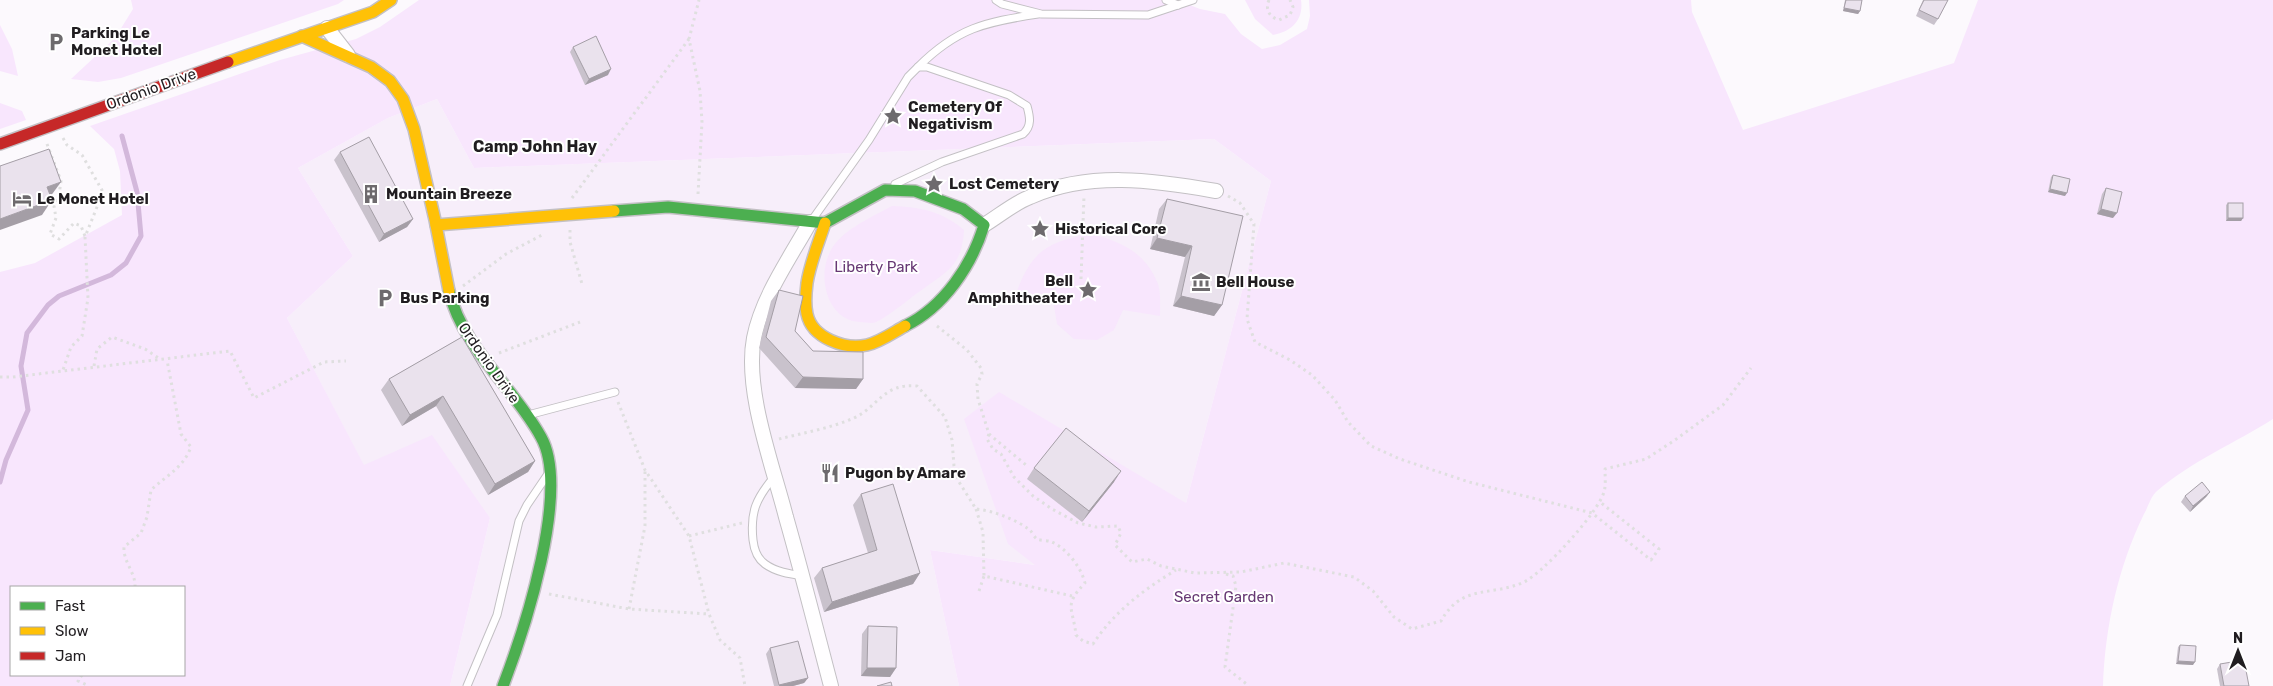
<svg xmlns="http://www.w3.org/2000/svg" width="2273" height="686" font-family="Rubik,sans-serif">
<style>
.built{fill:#f7eefa}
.green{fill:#f8e6fd;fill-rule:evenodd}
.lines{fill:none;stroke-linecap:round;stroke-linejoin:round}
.stream{stroke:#d3b8db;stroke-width:5}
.lane-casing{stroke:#c3c0c4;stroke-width:9}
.street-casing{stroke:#c3c0c4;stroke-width:16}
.fast-casing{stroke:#c3c0c4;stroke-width:14}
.slow-casing{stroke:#c3c0c4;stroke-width:14}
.jam-casing{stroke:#c3c0c4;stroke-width:14}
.path{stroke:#dfdfdf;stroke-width:3;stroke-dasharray:2.5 4;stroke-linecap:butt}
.lane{stroke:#fffeff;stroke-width:7}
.street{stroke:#fffeff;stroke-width:14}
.fast{stroke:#4caf50;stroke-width:11}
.slow{stroke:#ffc107;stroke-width:11}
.jam{stroke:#c62828;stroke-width:11}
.wall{fill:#c9c2cc}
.shaded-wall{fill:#a49ea6}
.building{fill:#eae2ed;stroke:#a49ea6}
.labels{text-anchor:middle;stroke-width:4;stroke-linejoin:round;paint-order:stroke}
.poi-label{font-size:15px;font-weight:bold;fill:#201d20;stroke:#fff;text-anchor:start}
.street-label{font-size:15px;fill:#201d20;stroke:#fff}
.park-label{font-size:15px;fill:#673874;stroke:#fff}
.neighbourhood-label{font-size:16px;font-weight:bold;fill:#201d20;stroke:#fff}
</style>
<rect width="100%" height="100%" fill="#fcf9fd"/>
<!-- built -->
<polygon class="built" points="437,99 474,168 1214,139 1271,181 1186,503 1120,577 930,550 959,686 450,686 490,518 364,466 287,318 353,256 298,168 388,118"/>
<!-- green -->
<g class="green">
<polygon points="131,0 344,0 338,4 121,78 98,82 71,79 115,38 133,9"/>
<path d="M419,0H1177L1200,9L1225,14L1241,34L1262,49L1280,45L1307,29L1310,16L1309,0H1691L1692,12L1743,130L1954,63L1978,0H2273V419C2235,443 2192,461 2157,491C2151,496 2148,507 2144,514C2118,567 2105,627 2103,686H959L930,550L1035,565L1008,544L964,419L999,392L1186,503L1271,181L1214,139L474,168L437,99L388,118L298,168L353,256L287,318L364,465L432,435L490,518L450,686H0V272L35,263L122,215L120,171L114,149L90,126L280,60L356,39L380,27ZM11,587H184V675H11Z"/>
<path d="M1245,0H1301C1304,20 1291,32 1273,35L1255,19Z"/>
<polygon points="0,25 12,49 18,76 0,71"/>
<polygon points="0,103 22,111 26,120 0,129"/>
<path d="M892,206C920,207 942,211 964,230C962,265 949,270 923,289C911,297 888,317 876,322C872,324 865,322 860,322C829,321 817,280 829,254C839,231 870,218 892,206Z"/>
<path d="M1092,234C1122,242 1146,253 1158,284C1161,293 1160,306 1160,316L1123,310L1114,330L1097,340L1074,339L1057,324L1053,300L1016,294C1031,251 1048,241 1092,234Z"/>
</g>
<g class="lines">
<!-- stream -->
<polyline class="stream" points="0,482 6,460 28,410 21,366 27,333 48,305 59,296 111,275 126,263 141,236 137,192 122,136"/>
<!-- lane casing -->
<g class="lane-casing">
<g id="lane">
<polyline points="996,0 1002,4 1041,14 1148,15 1193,0"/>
<polyline points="1166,0 1178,5"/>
<path d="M918,67C957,28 985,22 1038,14"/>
<path d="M812,220L869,140L908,77L918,67H927L1009,95L1027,106C1030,117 1032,126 1023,134L942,162L895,184"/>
<polyline points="528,415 615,392"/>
<path d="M775,476C756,498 750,512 753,540C754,549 758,559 765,564C776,572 790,574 803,576"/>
<polyline points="467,686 497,615 519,521 527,505 548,474"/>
</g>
</g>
<!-- street casing -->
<g class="street-casing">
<g id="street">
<polyline points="327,28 348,55"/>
<path d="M810,222C790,258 762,297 754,338C744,390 773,466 786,517C802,573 816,629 831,686"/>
<path d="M984,225C999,216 1014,203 1030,197C1089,171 1154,180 1216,191"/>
</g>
</g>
<!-- fast casing -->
<g class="fast-casing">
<g id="fast">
<path d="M614,211L668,207L825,223L885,190L915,191L963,209L984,225C972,265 944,307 905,326"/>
<path d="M449,291C463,349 513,386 541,437C571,490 524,631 503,686"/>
</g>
</g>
<!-- slow casing -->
<g class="slow-casing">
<g id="slow">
<polyline points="302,36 371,67 390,81 403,99 414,129 435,220 449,291"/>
<polyline points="228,62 373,12 391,0"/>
<path d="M825,223C819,242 810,263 807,283C806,291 805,305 807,314C812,338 845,350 867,345C880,342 894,332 905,326"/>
<polyline points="436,225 614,211"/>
</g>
</g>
<!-- jam casing -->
<g class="jam-casing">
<polyline id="jam" points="0,144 228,62"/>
</g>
<!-- path -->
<g class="path">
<path d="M1269,0C1265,9 1269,17 1279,20L1290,15L1293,7L1290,0"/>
<polyline points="63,138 67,145 82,155 103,192 85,237 88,298 82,336 71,347 63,370"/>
<polyline points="47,144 61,181 59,195 54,206 56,218 50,234 59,239 74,223 81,226 85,236"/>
<polyline points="698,194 702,122 700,91 689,39 699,0"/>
<polyline points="1228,196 1240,203 1254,224 1247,319 1255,342 1290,360 1312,375 1335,400 1348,422 1371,446 1400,459 1469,482 1592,513 1651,560 1659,549 1600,502"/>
<polyline points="572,198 689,39"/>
<polyline points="570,230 570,242 582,284"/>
<polyline points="1081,279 1084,196"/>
<polyline points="463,286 506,254 542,235"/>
<polyline points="937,326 967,350 981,368 982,374 977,384 978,399 989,434 1026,465"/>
<polyline points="499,353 580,322"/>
<polyline points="94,366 97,349 112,337 145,349 160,359"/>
<polyline points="0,377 13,377 230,351 254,398 324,362 346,361"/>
<polyline points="618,402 645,470 689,536 709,614 720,640 740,658 745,686"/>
<path d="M989,434L987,439L993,449L1001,454L1014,477L1033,496L1052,509L1078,523L1096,527L1118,526L1121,533L1115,545L1132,562L1147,559L1161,566L1195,573L1241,572L1284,563L1354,577L1373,591L1394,617L1412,629L1441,621C1462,583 1492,597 1524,582C1543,573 1598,513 1604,492C1606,485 1605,477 1605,469L1646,459L1675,440L1723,405L1751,368"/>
<path d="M779,439C803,433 831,428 854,418C878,407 883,383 917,386L945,417L952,440L954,466L959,482L976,509C994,511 1015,519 1030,530C1032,532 1034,537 1037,539C1041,541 1048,540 1052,542C1067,549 1081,567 1085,583C1063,606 1073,607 1076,635L1083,641L1093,644C1114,612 1143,590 1176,570"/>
<polyline points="976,509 983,532 984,576 1072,596"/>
<polyline points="689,536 742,523"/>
<polyline points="1226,574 1233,576 1236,586 1225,667 1249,686"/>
<path d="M135,587C136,573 123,562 124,547L141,533L147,517L151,490C167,475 183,468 191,447L181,434L167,360"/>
<polyline points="979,591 984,576"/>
<polyline points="549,594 629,609 709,614"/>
<polyline points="629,609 645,526 645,471"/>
<polyline points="82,675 78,681 89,686"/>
</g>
<!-- lane -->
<use href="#lane" class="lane"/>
<!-- street -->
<use href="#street" class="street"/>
<!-- fast -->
<use href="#fast" class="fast"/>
<!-- slow -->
<use href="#slow" class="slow"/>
<!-- jam -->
<use href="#jam" class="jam"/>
</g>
<!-- wall -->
<g class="wall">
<polygon points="1845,0 1862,0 1860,11 1858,14 1843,11"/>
<polygon points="1923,0 1948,0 1938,19 1934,25 1916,16"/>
<polygon points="573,47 608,75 585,85 570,52"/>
<polygon points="340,152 413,219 407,227 379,242 334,160"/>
<polygon points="2053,175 2065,196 2048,192 2051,177"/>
<polygon points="2106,188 2113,218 2097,214 2102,194"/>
<polygon points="1167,199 1222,305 1214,316 1173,306 1185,257 1150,249 1159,209"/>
<polygon points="2228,203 2243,218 2241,221 2226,221 2226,205"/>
<polygon points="779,290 795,331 813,351 863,379 856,389 795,388 759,348 771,301"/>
<polygon points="462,337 535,461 528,472 488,495 436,406 402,426 381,390 389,379"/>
<polygon points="1034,468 1114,482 1082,522 1027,479"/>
<polygon points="2210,492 2206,497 2190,512 2181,502 2185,496"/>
<polygon points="861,494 920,573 913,584 824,612 814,578 822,568 868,553 853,505"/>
<polygon points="868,626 896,668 890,677 861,676 862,634"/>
<polygon points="2180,645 2193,665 2176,664 2178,647"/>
<polygon points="770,648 808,678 804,683 793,686 774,686 766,654"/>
<polygon points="2220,664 2249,686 2220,686 2217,669"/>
</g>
<!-- shaded-wall -->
<g class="shaded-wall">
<polygon points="1844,8 1860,11 1858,14 1843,11"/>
<polygon points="611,69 608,75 585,85 589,79"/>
<polygon points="61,182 50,197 47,187"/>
<polygon points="2050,189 2067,193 2065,196 2048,192"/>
<polygon points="52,200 42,215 0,230 0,219"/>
<polygon points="2101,209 2117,213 2113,218 2097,214"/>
<polygon points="2228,218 2243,218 2241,221 2226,221"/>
<polygon points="413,219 407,227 379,242 384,234"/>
<polygon points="1157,238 1192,246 1185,257 1150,249"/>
<polygon points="1181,296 1222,305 1214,316 1173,306"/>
<polygon points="803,377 863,379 856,389 795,388"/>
<polygon points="443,396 436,406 402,426 410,415"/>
<polygon points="535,461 528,472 488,495 495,484"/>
<polygon points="1121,471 1114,482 1082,522 1089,511"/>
<polygon points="2210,492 2206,497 2190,512 2193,506"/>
<polygon points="920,573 913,584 824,612 832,602"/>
<polygon points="2178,661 2195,662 2193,665 2176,664"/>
<polygon points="867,668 896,668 890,677 861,676"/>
<polygon points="808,678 804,683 793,686 779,686 779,685"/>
</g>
<!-- building -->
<g class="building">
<polygon points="1846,0 1862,0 1860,11 1844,8"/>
<polygon points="1924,0 1948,0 1938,19 1919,10"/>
<polygon points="596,36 611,69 589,79 573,47"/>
<polygon points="369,137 413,219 384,234 340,152"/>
<polygon points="49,149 61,182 47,187 52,200 0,219 0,166"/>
<polygon points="2053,175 2070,179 2067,193 2050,189"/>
<polygon points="2106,188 2122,192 2117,213 2101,209"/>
<polygon points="1167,199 1243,216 1222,305 1181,296 1192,246 1157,238"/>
<rect x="2228" y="203" width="15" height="15"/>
<polygon points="779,290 803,296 795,331 813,351 863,352 863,379 803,377 766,337"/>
<polygon points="462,337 535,461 495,484 443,396 410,415 389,379"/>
<polygon points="1066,428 1121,471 1089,511 1034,468"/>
<polygon points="2202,482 2210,492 2193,506 2185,496"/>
<polygon points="893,484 920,573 832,602 822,568 877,550 861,494"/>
<polygon points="868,626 897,627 896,668 867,668"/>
<polygon points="798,641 808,678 779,685 770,648"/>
<polygon points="2180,645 2196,646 2195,662 2178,661"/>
<polygon points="2244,660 2249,686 2224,686 2220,664"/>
<polygon points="891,682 892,686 877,686"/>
</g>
<!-- icons -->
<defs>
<g id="parking-bare" transform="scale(1.5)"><path d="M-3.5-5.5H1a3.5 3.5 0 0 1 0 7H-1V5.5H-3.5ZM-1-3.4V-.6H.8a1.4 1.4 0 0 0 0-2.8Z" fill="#6d6a6d" stroke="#fff" stroke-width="2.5" paint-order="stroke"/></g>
<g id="sight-bare" transform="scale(1.5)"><path d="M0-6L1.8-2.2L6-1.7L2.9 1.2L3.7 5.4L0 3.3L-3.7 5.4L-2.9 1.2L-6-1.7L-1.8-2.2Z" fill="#6d6a6d" stroke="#fff" stroke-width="2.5" paint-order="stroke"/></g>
<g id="building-bare" transform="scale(1.5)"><path d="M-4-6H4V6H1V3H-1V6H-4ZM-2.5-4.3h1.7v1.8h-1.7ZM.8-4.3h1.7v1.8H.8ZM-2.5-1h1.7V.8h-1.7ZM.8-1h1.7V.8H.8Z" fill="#6d6a6d" stroke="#fff" stroke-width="2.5" paint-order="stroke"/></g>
<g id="hotel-bare" transform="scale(1.5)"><path d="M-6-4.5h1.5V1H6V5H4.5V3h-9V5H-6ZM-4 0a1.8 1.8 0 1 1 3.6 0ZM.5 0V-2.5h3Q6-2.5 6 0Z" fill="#6d6a6d" stroke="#fff" stroke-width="2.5" paint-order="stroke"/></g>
<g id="museum-bare" transform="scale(1.5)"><path d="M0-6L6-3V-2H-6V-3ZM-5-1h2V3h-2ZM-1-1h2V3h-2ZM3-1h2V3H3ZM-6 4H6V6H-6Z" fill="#6d6a6d" stroke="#fff" stroke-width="2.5" paint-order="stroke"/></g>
<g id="restaurant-bare" transform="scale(1.5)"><path d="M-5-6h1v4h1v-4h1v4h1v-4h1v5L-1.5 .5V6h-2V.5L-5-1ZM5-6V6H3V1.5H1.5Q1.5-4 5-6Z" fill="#6d6a6d" stroke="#fff" stroke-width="2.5" paint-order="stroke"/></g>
</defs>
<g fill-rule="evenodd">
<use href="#parking-bare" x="56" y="42"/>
<use href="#sight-bare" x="893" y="116"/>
<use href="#sight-bare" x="934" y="184"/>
<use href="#building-bare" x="371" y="194"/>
<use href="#hotel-bare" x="22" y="199"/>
<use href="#sight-bare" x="1040" y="229"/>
<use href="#museum-bare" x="1201" y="282"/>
<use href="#sight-bare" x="1088" y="290"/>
<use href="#parking-bare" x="385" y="298"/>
<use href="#restaurant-bare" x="830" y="473"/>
</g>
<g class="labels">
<!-- poi labels -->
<g class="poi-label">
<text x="71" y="38">Parking Le<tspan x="71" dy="17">Monet Hotel</tspan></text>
<text x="908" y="112">Cemetery Of<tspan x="908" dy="17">Negativism</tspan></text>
<text x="949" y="189">Lost Cemetery</text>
<text x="386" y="199">Mountain Breeze</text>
<text x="37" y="204">Le Monet Hotel</text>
<text x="1055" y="234">Historical Core</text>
<text x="1073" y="286" text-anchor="end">Bell<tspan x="1073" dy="17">Amphitheater</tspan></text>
<text x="1216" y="287">Bell House</text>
<text x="400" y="303">Bus Parking</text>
<text x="845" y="478">Pugon by Amare</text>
</g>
<!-- street labels -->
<g class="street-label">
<text transform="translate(151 89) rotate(-20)" y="5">Ordonio Drive</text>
<text transform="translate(489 363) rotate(55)" y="5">Ordonio Drive</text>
</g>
<!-- park labels -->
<g class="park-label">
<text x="876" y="272">Liberty Park</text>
<text x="1224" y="602">Secret Garden</text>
</g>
<!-- neighbourhood labels -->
<g class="neighbourhood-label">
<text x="535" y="152">Camp John Hay</text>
</g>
</g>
<!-- legend -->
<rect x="10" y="586" width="175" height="90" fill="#ffffff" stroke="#a6a5a6"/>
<rect x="20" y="602" width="25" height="8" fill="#4caf50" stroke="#a6a5a6"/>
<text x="55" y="611" font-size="15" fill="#201d20">Fast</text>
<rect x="20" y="627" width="25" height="8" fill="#ffc107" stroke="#a6a5a6"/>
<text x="55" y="636" font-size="15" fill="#201d20">Slow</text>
<rect x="20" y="652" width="25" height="8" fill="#c62828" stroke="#a6a5a6"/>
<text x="55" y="661" font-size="15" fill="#201d20">Jam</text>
<!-- north arrow -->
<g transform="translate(2238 651)" stroke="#ffffff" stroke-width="4" paint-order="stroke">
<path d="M0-4L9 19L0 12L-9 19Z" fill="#201d20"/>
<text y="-8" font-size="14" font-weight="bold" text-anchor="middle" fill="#201d20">N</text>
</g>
</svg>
